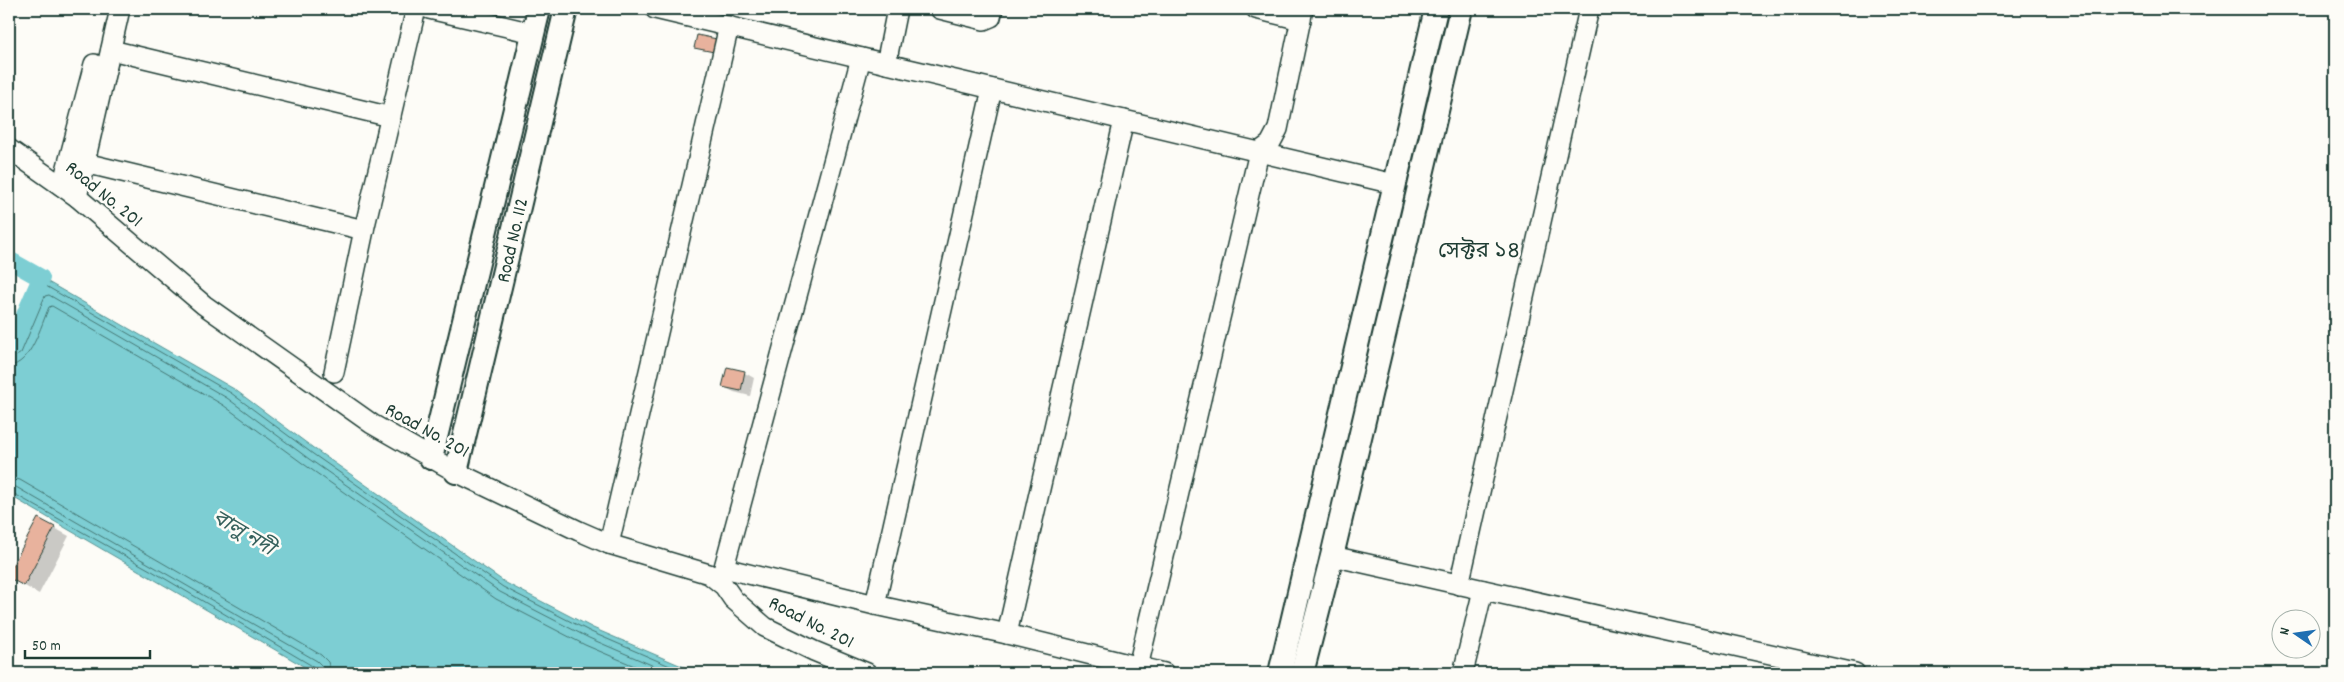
<svg xmlns="http://www.w3.org/2000/svg" width="2344" height="682" font-family="Dekko,'Noto Sans Bengali',sans-serif">
<style>
.water{fill:#7dced3;stroke:#579493}
.shadow{fill:#0003}
.lines{fill:none;stroke-linecap:round;stroke-linejoin:round}
.shore{stroke:#457774;stroke-width:1}
.canal{stroke:#7dced3;stroke-width:18}
.building{fill:#e8b29d;stroke:#1f3d34}
.minor-casing{stroke:#1f3d34;stroke-width:22}
.tertiary-casing{stroke:#1f3d34;stroke-width:26}
.minor{stroke:#fdfcf7;stroke-width:19}
.tertiary{stroke:#fdfcf7;stroke-width:22}
.labels{text-anchor:middle;stroke-width:5;stroke-linejoin:round;paint-order:stroke}
.street-label{font-size:20px;fill:#1f3d34;stroke:#fdfcf7}
.water-label{font-size:21px;font-style:italic;fill:#36615c;stroke:#fdfcf7}
.quarter-label{font-size:22px;fill:#1f3d34;stroke:#fdfcf7}
</style>
<rect width="100%" height="100%" fill="#fdfcf7"/>
<filter id="ink" filterUnits="userSpaceOnUse"><feTurbulence type="fractalNoise" baseFrequency=".02" numOctaves="2"/><feDisplacementMap in="SourceGraphic" scale="10" xChannelSelector="R" yChannelSelector="G"/><feConvolveMatrix kernelMatrix="1 2 1 2 8 2 1 2 1" color-interpolation-filters="sRGB"/></filter>
<g filter="url(#ink)">
<!-- water -->
<polygon class="water" points="41,278 234,389 316,450 506,583 593,628 698,673 315,673 9,495 9,352"/>
<!-- shadow -->
<g class="shadow">
<polygon points="745,373 754,378 750,396 734,392 724,387"/>
<polygon points="38,519 69,536 39,594 9,577"/>
</g>
<g class="lines">
<!-- shore -->
<g class="shore">
<polyline points="9,352 15,349 42,287 46,286 231,393 313,454 503,587 591,632 686,673"/>
<polyline points="9,358 15,357 21,353 45,296 49,295 227,398 309,459 500,592 589,638 670,673"/>
<path d="M9,366C31,365 41,325 49,307L52,306L223,405L305,465L496,599L585,645L651,673"/>
<polyline points="9,477 20,480 321,655 328,662 331,673"/>
<polyline points="9,485 16,487 317,661 322,666 323,673"/>
<polyline points="9,491 152,571 314,667 317,673"/>
</g>
<!-- canal -->
<polyline class="canal" points="9,260 41,278 9,352"/>
</g>
<!-- building -->
<g class="building">
<polygon points="697,35 717,39 714,52 694,48"/>
<polygon points="727,367 745,371 741,391 722,387"/>
<polygon points="38,518 55,527 24,586 9,578 9,572"/>
</g>
<g class="lines">
<!-- minor casing -->
<g class="minor-casing">
<g id="minor">
<polyline points="429,9 533,33"/>
<polyline points="655,9 1394,184"/>
<polyline points="940,9 984,20 991,17 993,9"/>
<polyline points="1256,9 1301,20"/>
<polyline points="111,50 391,117"/>
<polyline points="886,64 897,9"/>
<polyline points="9,149 77,197 204,305 372,424 456,472 579,531 609,544 709,574 724,586 733,599 765,627 814,651 867,673"/>
<polyline points="85,163 364,230"/>
<polyline points="62,186 94,64"/>
<polyline points="77,197 120,9"/>
<polyline points="334,372 364,230 416,9"/>
<polyline points="609,544 729,26"/>
<polyline points="1332,556 1855,673"/>
<polyline points="724,568 875,605 1007,634 1164,673"/>
<polyline points="720,582 861,58"/>
<polyline points="1459,585 1589,9"/>
<polyline points="875,605 992,89"/>
<polyline points="1007,634 1124,120"/>
<polyline points="1138,667 1259,152 1270,144 1278,129 1303,9"/>
<polyline points="1463,673 1483,590"/>
</g>
</g>
<!-- tertiary casing -->
<g class="tertiary-casing">
<g id="tertiary">
<polyline points="431,458 539,9"/>
<polyline points="456,472 566,9"/>
<polyline points="1280,673 1436,9"/>
<polyline points="1302,673 1332,556 1461,9"/>
</g>
</g>
<!-- minor -->
<use href="#minor" class="minor"/>
<!-- tertiary -->
<use href="#tertiary" class="tertiary"/>
</g>
</g>
<g class="labels">
<!-- street labels -->
<g class="street-label">
<text transform="translate(105 193) rotate(39)" y="7">Road No. 201</text>
<text transform="translate(511 240) rotate(-77)" y="7">Road No. 112</text>
<text transform="translate(428 429) rotate(29)" y="7">Road No. 201</text>
<text transform="translate(812 621) rotate(27)" y="7">Road No. 201</text>
</g>
<!-- water labels -->
<g class="water-label">
<text transform="translate(244 532) rotate(31)" y="7">বালু নদী</text>
</g>
<!-- quarter labels -->
<g class="quarter-label">
<text x="1479" y="257">সেক্টর ১৪</text>
</g>
</g>
<!-- margin -->
<rect width="2344" height="682" fill="none" stroke="#fdfcf7" stroke-width="30"/>
<rect x="15" y="15" width="2314" height="652" fill="none" stroke="#1f3d34" stroke-width="2" filter="url(#ink)"/>
<!-- north arrow -->
<g transform="translate(2296 634) rotate(283)"><circle r="24" fill="#fdfcf7" stroke="#a4b0a9"/>
<path d="M0-4L9 19L0 12L-9 19Z" fill="#1f6fb2"/>
<text y="-8" font-size="14" font-weight="bold" text-anchor="middle" fill="#1f3d34">N</text>
</g>
<!-- scale -->
<path d="M25 650v8h125v-8" fill="none" stroke="#1f3d34" stroke-width="2.5"/>
<text x="32" y="650" font-size="15" fill="#1f3d34" stroke="#fdfcf7" stroke-width="4" paint-order="stroke">50 m</text>
</svg>
